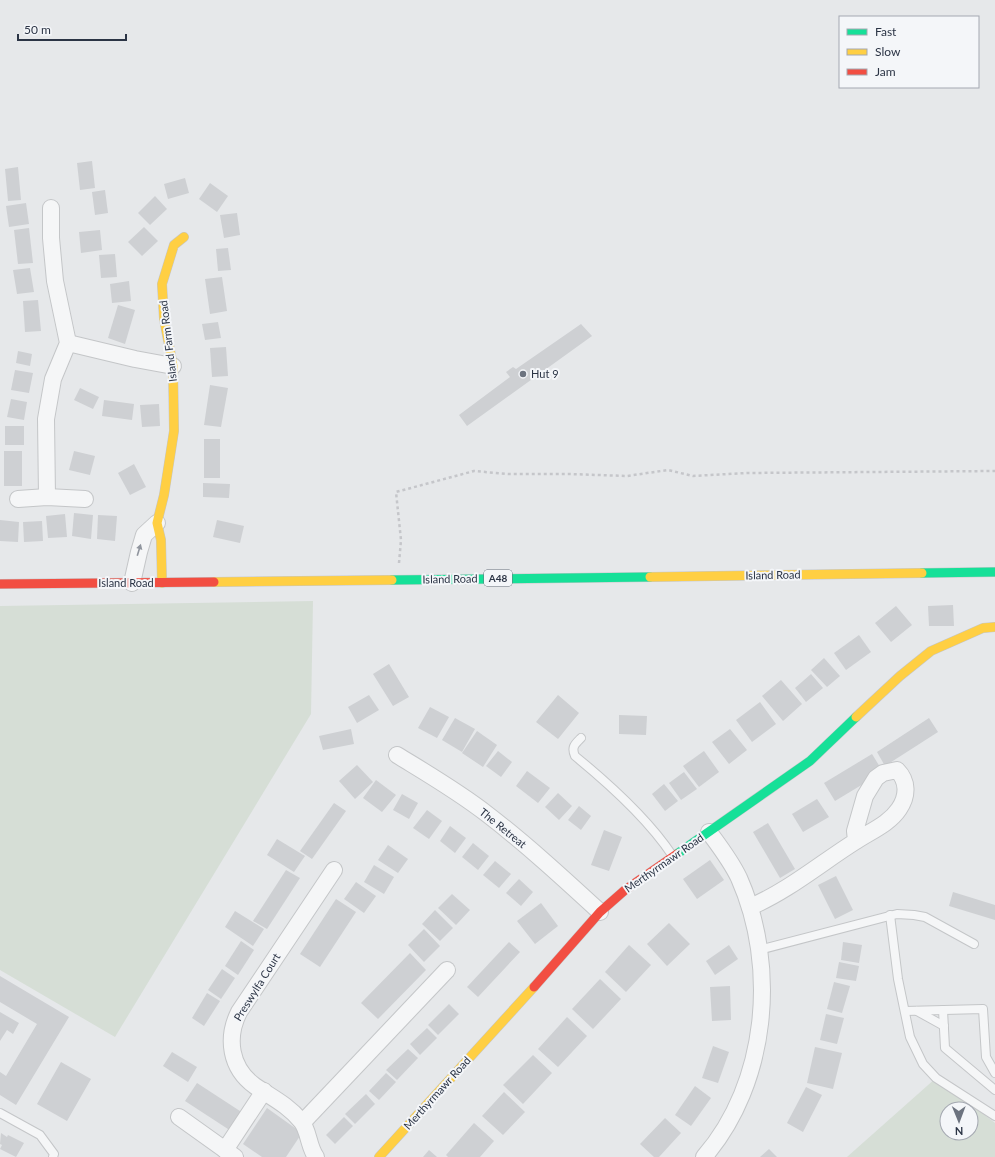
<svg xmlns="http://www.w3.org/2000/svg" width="995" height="1157" font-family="Lato,sans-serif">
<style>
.green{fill:#d6ded6;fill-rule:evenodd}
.building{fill:#ced0d3}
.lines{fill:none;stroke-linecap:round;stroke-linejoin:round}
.lane-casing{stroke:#c4c6c8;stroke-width:10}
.street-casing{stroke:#c4c6c8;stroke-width:18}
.fast-casing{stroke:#c4c6c8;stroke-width:10}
.slow-casing{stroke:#c4c6c8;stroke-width:10}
.jam-casing{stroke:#c4c6c8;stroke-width:10}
.path{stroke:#c5c6ca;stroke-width:2.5;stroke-dasharray:3 3;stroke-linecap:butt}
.lane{stroke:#f5f6f7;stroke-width:8}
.street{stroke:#f5f6f7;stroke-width:16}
.fast{stroke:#16e098;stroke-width:9}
.slow{stroke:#ffcf43;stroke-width:9}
.jam{stroke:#f24e42;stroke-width:9}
.oneway{fill:#90959e}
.poi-dot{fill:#6c737f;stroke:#f4f6f9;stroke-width:1.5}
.labels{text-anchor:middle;stroke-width:4;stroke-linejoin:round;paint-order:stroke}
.shield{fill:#f4f6f9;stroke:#676e7b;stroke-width:1}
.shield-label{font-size:10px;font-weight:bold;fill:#2b3445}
.street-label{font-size:11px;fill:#2b3445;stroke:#f4f6f9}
.poi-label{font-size:11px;fill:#2b3445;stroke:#f4f6f9;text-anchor:start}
</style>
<rect width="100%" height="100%" fill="#e6e8ea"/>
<!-- green -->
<g class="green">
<polygon points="313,601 311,714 115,1037 0,970 0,606"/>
<path d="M936,1078L995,1123V1157H847ZM947,1109H971V1133H947Z"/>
</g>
<!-- building -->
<g class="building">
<polygon points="92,161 95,188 80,190 77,163"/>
<polygon points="18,167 21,200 8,201 5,169"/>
<polygon points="185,178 189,193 168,199 164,184"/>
<polygon points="210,183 228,196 217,212 199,199"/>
<polygon points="105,190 108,213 95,215 92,192"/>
<polygon points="155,196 167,209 150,225 138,213"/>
<polygon points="26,203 29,224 9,227 6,206"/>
<polygon points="237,213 240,235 224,238 220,215"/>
<polygon points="144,227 158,241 142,256 128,242"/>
<polygon points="29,228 33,263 18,264 14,230"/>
<polygon points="100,230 102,250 81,253 79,232"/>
<polygon points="228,248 231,270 218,271 216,249"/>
<polygon points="115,254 117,277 101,278 99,255"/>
<polygon points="30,268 34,292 17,294 13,270"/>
<polygon points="222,277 227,311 210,314 205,279"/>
<polygon points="129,281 131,301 112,303 110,284"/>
<polygon points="38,300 41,331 25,332 23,301"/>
<polygon points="118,305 135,310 125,344 108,338"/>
<polygon points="218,322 221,338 205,340 202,324"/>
<polygon points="581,324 592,336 467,426 459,415 510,377 506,372 513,367 516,369"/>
<polygon points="226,347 228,376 212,377 210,348"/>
<polygon points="18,351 32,354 30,366 16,363"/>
<polygon points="15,370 33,373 29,393 11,390"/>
<polygon points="210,385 228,388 221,427 204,425"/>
<polygon points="80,388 99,397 93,409 74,400"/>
<polygon points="11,399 27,402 24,420 7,417"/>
<polygon points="104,400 134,404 132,420 102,416"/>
<polygon points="159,404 160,426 142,427 140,405"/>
<rect x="5" y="426" width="19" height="19"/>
<rect x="204" y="439" width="16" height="39"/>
<rect x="4" y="451" width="18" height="35"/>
<polygon points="74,451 95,456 90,475 69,470"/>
<polygon points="134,464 146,487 130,495 118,473"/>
<polygon points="203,483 230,484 229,498 203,497"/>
<polygon points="74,513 93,515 91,539 72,536"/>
<polygon points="65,514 67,537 48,538 46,516"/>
<polygon points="98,515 117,516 115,541 97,539"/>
<polygon points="0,520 19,522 18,542 0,541"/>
<polygon points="217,520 244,526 240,543 213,537"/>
<polygon points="42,521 43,541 24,542 23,522"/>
<polygon points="953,605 954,626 929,626 928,606"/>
<polygon points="896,606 912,625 891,642 875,623"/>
<polygon points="859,635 871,652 846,670 834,653"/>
<polygon points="824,658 840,676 827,687 811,670"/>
<polygon points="389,664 409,697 393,706 373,674"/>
<polygon points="811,674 823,688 806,702 795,688"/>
<polygon points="781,680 802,704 783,721 762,696"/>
<polygon points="369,695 379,710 357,723 348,707"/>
<polygon points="558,695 579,713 558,739 536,722"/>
<polygon points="760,702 776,724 752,742 736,720"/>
<polygon points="430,707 449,717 437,738 418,728"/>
<polygon points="619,715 647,716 646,735 619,734"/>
<polygon points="455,718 475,729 462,752 442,740"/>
<polygon points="929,718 938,732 885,766 877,752"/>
<polygon points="351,729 354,744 323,750 319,736"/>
<polygon points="730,729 747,750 729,764 712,742"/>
<polygon points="477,731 497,745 483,767 462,753"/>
<polygon points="498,751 512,762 501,777 486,766"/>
<polygon points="704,751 719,772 699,787 683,766"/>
<polygon points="872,754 883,772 835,801 824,783"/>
<polygon points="357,765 373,782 355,799 339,781"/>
<polygon points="527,771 550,788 538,803 516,786"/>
<polygon points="684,772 697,789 681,800 669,783"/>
<polygon points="376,780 396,795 382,812 363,798"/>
<polygon points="664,784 678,801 665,811 652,794"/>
<polygon points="558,793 572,806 559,820 545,807"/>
<polygon points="402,794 418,803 409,819 393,810"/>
<polygon points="817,799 829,817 803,832 792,814"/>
<polygon points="334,803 346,811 312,859 300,851"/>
<polygon points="579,806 591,816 581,830 568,820"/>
<polygon points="427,810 442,821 429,839 413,828"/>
<polygon points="768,823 795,869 780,878 753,832"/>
<polygon points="450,826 466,838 455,853 440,841"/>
<polygon points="604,830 622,837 609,871 591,865"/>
<polygon points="277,839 305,856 294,872 267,855"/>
<polygon points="473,843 489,856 478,870 462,857"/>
<polygon points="388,845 408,859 398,873 378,860"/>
<polygon points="710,860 724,880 697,899 683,879"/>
<polygon points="495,861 511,874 499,888 483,875"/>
<polygon points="374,865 394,877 384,894 364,882"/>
<polygon points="286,870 300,878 267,929 253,921"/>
<polygon points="836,876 853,910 835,919 818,885"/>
<polygon points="519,879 533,892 521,906 506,893"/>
<polygon points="356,882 376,896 364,913 344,899"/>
<polygon points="953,892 995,905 995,920 949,906"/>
<polygon points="452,894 470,910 456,925 438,908"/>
<polygon points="336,899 356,912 320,967 300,954"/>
<polygon points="541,903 558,926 535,944 517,921"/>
<polygon points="435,910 453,928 440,941 422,924"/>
<polygon points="235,911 264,929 253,946 225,927"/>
<polygon points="669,923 690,944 667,966 647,944"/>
<polygon points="424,929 440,946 424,962 408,945"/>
<polygon points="241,941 254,950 238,975 225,966"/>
<polygon points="509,942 520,952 478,997 467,987"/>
<polygon points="843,942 862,945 859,963 841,960"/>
<polygon points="629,945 651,965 626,992 605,972"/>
<polygon points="729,945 738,959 715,975 706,961"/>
<polygon points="410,953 426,970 378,1019 361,1003"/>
<polygon points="839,962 859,966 856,981 836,978"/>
<polygon points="222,969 235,978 221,999 208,990"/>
<polygon points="0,976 69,1017 16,1105 0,1095 0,1072 6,1076 37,1024 0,1002"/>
<polygon points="600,979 621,999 593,1029 572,1009"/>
<polygon points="834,982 850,986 842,1013 827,1009"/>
<polygon points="730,986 731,1020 712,1021 710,987"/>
<polygon points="207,993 220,1001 204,1026 192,1018"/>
<polygon points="449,1004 459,1014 438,1035 428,1025"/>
<polygon points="0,1012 19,1023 13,1034 7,1030 0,1041"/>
<polygon points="826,1014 844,1018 837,1044 820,1040"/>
<polygon points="567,1017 587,1036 558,1067 538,1049"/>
<polygon points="427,1028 437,1038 420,1055 410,1044"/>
<polygon points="713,1046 729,1052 718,1083 702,1078"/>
<polygon points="815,1047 842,1053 833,1089 807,1083"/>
<polygon points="408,1049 418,1058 397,1080 386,1070"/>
<polygon points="172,1052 197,1067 188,1082 163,1066"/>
<polygon points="533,1055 552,1073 523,1104 503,1085"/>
<polygon points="61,1062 91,1079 67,1121 37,1104"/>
<polygon points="386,1073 396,1082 379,1100 369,1091"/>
<polygon points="197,1083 243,1113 231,1131 185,1101"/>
<polygon points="695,1086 711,1098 691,1126 675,1115"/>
<polygon points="806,1087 822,1095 803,1132 787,1123"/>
<polygon points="504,1092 525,1112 503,1135 482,1116"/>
<polygon points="366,1094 375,1104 355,1124 345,1114"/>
<polygon points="267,1108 302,1133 286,1157 262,1157 243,1144"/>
<polygon points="344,1117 353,1126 335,1144 326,1135"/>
<polygon points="665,1118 681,1133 659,1157 654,1157 640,1144"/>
<polygon points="474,1123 494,1141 480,1157 448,1157 446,1155"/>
<polygon points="1,1133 7,1137 8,1135 24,1143 16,1157 0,1149 2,1145 0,1144"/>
<polygon points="769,1149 777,1157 760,1157"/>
<polygon points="429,1150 437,1157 423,1157"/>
</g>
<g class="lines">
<!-- lane casing -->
<g class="lane-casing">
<g id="lane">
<path d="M581,738C575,744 571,747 575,756C608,783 648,819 672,855"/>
<polyline points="890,915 898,979 910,1037 923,1064 936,1078 995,1116"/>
<polyline points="759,950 897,914 914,915 925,917 974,944"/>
<polyline points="943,1010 945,1048 995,1090"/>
<polyline points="905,1011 983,1009 986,1057 995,1073"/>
<polyline points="917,1011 944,1026"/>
<polyline points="0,1113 40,1135 54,1154 53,1157"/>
</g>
</g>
<!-- street casing -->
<g class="street-casing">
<g id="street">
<polyline points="68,343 135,359 173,366"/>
<polyline points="47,497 46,419 53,379 68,343 55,281 51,238 51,208"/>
<polyline points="18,499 47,497 85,499"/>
<polyline points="132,583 139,552 144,535 157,523"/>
<path d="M397,755C428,774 459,792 487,814C526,844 563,878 600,912"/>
<path d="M750,907C788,891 821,863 856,841C871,831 889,824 899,809C908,796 908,781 897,770L883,773L876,778L865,796L855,831L856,841"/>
<polyline points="179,1117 235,1157"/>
<polyline points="303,1122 447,970"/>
<polyline points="225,1150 264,1091"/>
<path d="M316,1157C308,1146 309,1130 301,1121C288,1105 271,1097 255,1086C230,1068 226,1038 239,1012L334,870"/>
<path d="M704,1157C768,1083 778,966 739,878C731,861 720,847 709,832"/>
</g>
</g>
<!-- fast casing -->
<g class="fast-casing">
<g id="fast">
<polyline points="922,573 995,572"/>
<polyline points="392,580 650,577"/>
<polyline points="677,854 810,761 856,717"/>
</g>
</g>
<!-- slow casing -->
<g class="slow-casing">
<g id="slow">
<polyline points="650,577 922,573"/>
<polyline points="214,582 392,580"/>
<polyline points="162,583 161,540 157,523 164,495 174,431 173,366 164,319 162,284 174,245 184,237"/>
<polyline points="856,717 900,676 931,651 983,628 995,627"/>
<polyline points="379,1157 534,987"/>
</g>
</g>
<!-- jam casing -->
<g class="jam-casing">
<g id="jam">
<polyline points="0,584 214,582"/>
<polyline points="534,987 600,912 625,890 677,854"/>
</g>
</g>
<!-- path -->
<polyline class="path" points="399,563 401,540 396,492 474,471 508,474 569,474 627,476 668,470 693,476 747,473 995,471"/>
<!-- lane -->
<use href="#lane" class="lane"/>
<!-- street -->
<use href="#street" class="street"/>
<!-- fast -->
<use href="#fast" class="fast"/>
<!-- slow -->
<use href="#slow" class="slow"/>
<!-- jam -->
<use href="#jam" class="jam"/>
</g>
<!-- one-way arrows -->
<defs><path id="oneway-solid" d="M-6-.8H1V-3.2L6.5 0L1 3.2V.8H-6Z"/></defs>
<use class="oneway" href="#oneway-solid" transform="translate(139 550) rotate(-73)"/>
<!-- markers -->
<circle class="poi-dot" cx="523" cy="374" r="4"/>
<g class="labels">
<!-- shield labels -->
<rect class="shield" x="484" y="570" width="28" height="16" rx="3"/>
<g class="shield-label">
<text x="498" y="582">A48</text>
</g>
<!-- street labels -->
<g class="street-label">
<text transform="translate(168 341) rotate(-97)" y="4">Island Farm Road</text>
<text transform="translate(773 575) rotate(-1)" y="4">Island Road</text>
<text transform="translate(450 579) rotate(-1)" y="4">Island Road</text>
<text x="126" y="587">Island Road</text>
<text transform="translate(503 828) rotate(39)" y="4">The Retreat</text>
<text transform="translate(664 863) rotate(-35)" y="4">Merthyrmawr Road</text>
<text transform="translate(257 987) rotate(-58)" y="4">Preswylfa Court</text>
<text transform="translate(437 1093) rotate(-48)" y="4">Merthyrmawr Road</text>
</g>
<!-- poi labels -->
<g class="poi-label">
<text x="531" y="378">Hut 9</text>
</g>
</g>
<!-- legend -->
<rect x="839" y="16" width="140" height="72" fill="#f4f6f9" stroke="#a4a8b1"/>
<rect x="847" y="29" width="20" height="6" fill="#16e098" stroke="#a4a8b1"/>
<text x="875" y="36" font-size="12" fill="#2b3445">Fast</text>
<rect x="847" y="49" width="20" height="6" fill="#ffcf43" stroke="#a4a8b1"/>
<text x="875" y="56" font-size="12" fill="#2b3445">Slow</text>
<rect x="847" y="69" width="20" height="6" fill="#f24e42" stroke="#a4a8b1"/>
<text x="875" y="76" font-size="12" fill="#2b3445">Jam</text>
<!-- north arrow -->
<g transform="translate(959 1121) rotate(179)"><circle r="19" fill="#f4f6f9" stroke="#a4a8b1"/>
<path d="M0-3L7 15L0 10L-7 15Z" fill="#6c737f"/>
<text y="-6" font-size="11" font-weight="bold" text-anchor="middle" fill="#2b3445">N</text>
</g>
<!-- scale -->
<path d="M18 34v6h108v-6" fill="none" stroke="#2b3445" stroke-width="2"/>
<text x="24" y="34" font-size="12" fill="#2b3445" stroke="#f4f6f9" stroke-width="3" paint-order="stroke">50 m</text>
</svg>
